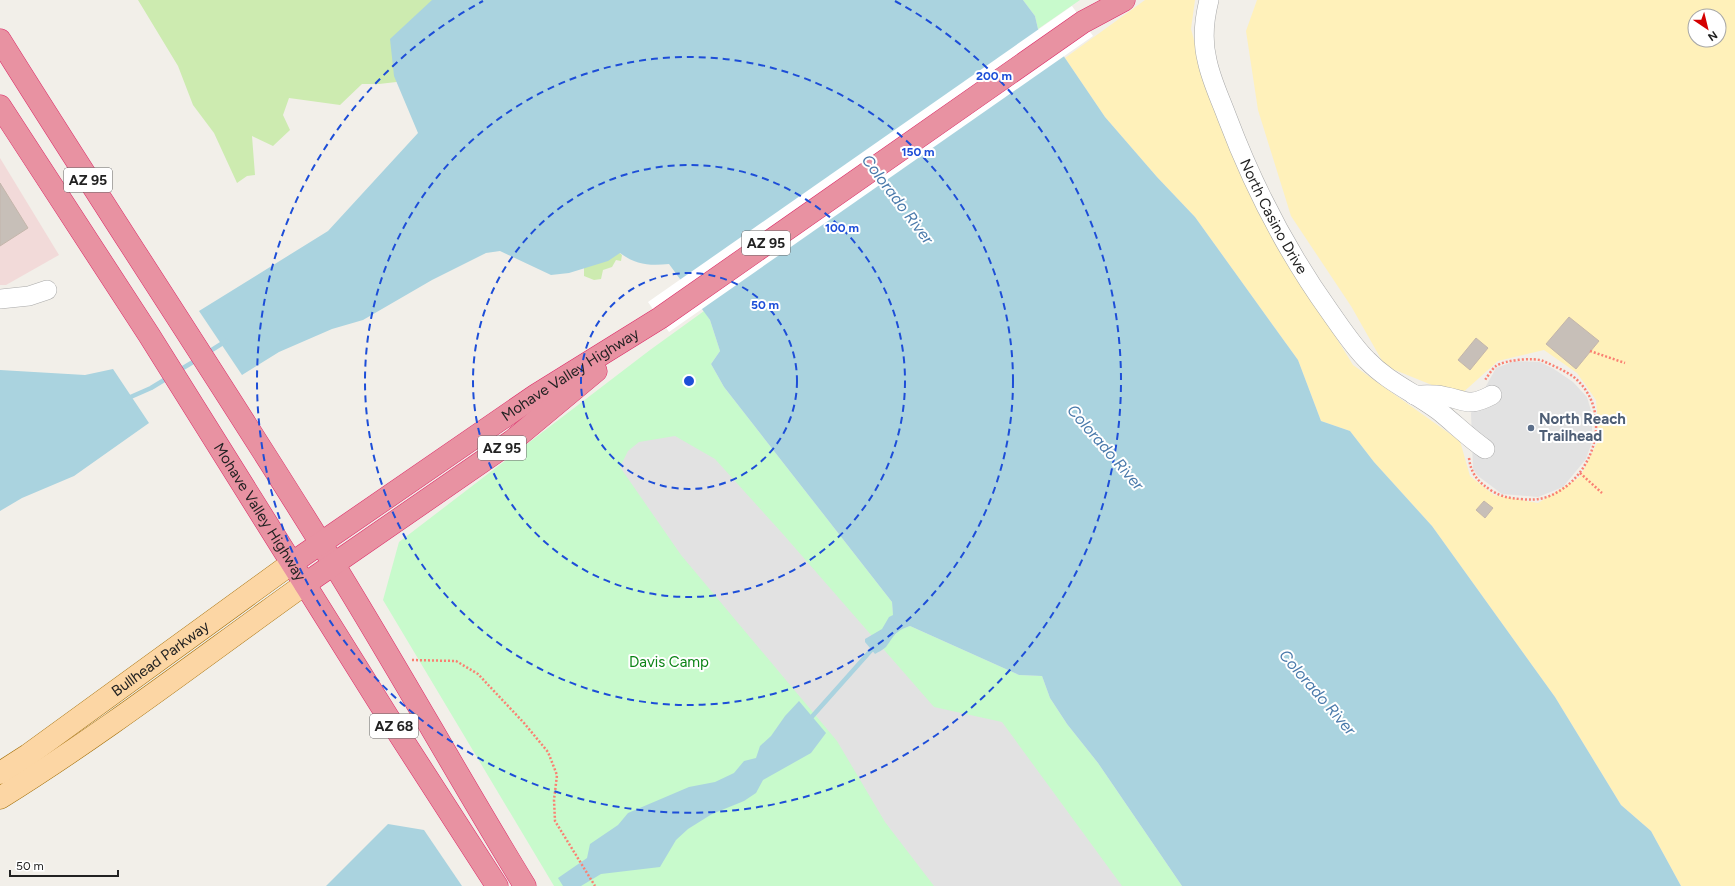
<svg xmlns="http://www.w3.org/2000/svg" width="1735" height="886" font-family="Figtree,sans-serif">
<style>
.commercial{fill:#f2dad9}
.grass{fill:#cdebb0}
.sand{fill:#fff1ba;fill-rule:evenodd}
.park{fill:#c8facc}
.parking{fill:#e2e2e2}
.water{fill:#aad3df}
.pier{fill:#fff}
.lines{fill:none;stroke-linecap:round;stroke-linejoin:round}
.stream{stroke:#aad3df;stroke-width:4.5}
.building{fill:#c7bfb8;stroke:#c4b6ab}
.minor-casing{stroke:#a9a9a9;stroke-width:20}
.major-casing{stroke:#a06b00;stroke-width:23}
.highway-casing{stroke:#dc2a67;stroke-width:23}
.path{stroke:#fa8072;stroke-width:2.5;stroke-dasharray:2 2;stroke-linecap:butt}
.minor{stroke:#fff;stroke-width:19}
.major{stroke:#fcd6a4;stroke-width:22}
.highway{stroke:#e892a2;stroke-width:22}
.ring{fill:none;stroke:#1d4ed8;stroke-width:2;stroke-dasharray:7 5}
.service-dot{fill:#5c6f8a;stroke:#fff;stroke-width:1.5}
.labels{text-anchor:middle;stroke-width:4;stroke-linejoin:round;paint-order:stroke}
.shield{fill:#fff;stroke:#646464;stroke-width:1}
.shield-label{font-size:14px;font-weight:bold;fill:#222}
.street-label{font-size:15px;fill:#222;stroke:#fff}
.service-label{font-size:15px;font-weight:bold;fill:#4e5e75;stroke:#fff;text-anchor:start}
.park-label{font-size:15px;fill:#0c8416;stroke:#fff}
.water-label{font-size:16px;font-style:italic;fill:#4a7aab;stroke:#fff}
.centre{fill:#1d4ed8;stroke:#fff;stroke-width:2}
.ring-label{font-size:12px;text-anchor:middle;font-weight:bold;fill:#1d4ed8;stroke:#fff;stroke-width:4;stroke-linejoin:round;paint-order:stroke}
</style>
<rect width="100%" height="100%" fill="#f2efe9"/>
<!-- commercial -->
<polygon class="commercial" points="0,158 59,255 6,285 0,285"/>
<!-- grass -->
<polygon class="grass" points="138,0 449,0 616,250 622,255 621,261 616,260 612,267 603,270 601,279 594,280 584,276 584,268 405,81 379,84 362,84 340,105 289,98 283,115 290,130 273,146 252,136 255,175 247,176 237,183 214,133 193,105 178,66"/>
<!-- sand -->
<path class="sand" d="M1145,0H1195L1191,29L1211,103L1269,228L1353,365L1460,441L1470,476L1494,495L1538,503L1580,477L1599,439L1596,400L1577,373L1544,350L1498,361L1459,396L1385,366L1351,306L1291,216L1258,110L1246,31L1257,0H1735V886H1681L1651,831L1621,805L1555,697L1432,526L1374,462L1350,431L1321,421L1298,360L1195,217L1157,177L1105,117L1065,58ZM1695,16H1719V40H1695Z"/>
<!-- park -->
<g class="park">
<polygon points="1023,0 1080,0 1038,29 1035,16"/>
<polygon points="704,311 710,320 720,351 711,364 724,387 892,602 895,635 899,630 910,626 1019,675 1042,676 1050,698 1067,724 1098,763 1182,886 554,886 383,600 399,542 650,350"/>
</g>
<!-- parking -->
<g class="parking">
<polygon points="1515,361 1540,362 1554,369 1573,382 1587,397 1592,414 1592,442 1586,459 1563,487 1538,497 1502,494 1478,476 1473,469 1471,413 1496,368"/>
<polygon points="675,436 715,459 782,533 934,707 1002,722 1122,886 934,886 885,822 837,741 681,555 620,467 628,451 639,442"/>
</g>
<!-- water -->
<g class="water">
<path d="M432,0H1023L1035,16L1038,29L1053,42L1065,58L1105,117L1157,177L1195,217L1298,360L1321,421L1350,431L1374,462L1432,526L1555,697L1621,805L1651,831L1681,886H1182L1098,763L1067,724L1050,698L1042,676L1019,675L910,626C895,631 894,636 886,647C883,650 878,652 875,654L865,642V639L882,629L889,617L893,615L892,602L724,387L711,364L720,351L710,320L669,264C650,266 636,265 620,253L608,261L569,273L551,275L500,251L486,253L432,280L363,320L332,329L279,352L242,375L199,311L328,231L418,133L394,76L390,39Z"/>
<polygon points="113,369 149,423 74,476 22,498 0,511 0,370 85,375"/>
<polygon points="799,701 826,733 811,753 763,780 756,793 744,801 712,814 688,829 676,840 660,867 601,874 581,886 563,886 558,878 587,858 590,844 618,825 628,813 689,787 715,782 734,773 744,761 756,758 760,746 771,736 785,716"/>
<polygon points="388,824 424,830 462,886 326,886"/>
</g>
<!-- pier -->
<polygon class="pier" points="1072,6 1093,36 669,332 648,302"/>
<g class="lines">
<!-- stream -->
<g class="stream">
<polyline points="207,353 226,341"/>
<polyline points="178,371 198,359"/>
<polyline points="126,399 151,388 169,377"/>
<polyline points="809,720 874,647"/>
</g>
</g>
<!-- building -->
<g class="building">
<polygon points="0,183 28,228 0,246"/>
<polygon points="1569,317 1599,341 1576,369 1546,344"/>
<polygon points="1476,338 1488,348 1470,370 1458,360"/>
<polygon points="1484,501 1493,508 1485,518 1476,510"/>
</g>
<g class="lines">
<!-- minor casing -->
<g class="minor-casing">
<g id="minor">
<path id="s1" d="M1209,0C1204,20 1202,40 1207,60C1211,80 1220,98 1227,117C1253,186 1287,252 1330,312C1342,329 1353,346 1367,360C1388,382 1415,393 1439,411C1455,424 1469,438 1485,449"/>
<polyline points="0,299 29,296 47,290"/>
<path d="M1414,395C1424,395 1434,394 1443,396C1467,400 1467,408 1492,395"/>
</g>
</g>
<!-- major casing -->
<g class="major-casing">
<g id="major">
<path id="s2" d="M0,773L28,755L292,563"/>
<path d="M0,798C106,732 204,656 305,584"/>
</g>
</g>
<!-- highway casing -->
<g class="highway-casing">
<g id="highway">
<path d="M0,40C105,208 215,373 320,542C391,655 455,772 525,886"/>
<path id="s3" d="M0,106L149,335L388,717L497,886"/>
<path id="s4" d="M292,563L536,395L660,318L1083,22L1124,0"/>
<polyline points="305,584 512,441 596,371"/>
</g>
</g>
<!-- path -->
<g class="path">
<polyline points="1590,351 1625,363"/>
<path d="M1469,458C1471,474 1478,482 1492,491C1502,497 1509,498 1520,499C1530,500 1538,500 1547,497C1594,480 1615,413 1575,378C1566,371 1554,366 1543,361C1535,357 1504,360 1496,366C1492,369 1488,376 1485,380"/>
<polyline points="1580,473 1602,493"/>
<polyline points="412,660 456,661 478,674 524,723 548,752 557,775 554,800 555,821 595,886"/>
</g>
<!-- minor -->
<use href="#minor" class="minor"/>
<!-- major -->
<use href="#major" class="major"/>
<!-- highway -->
<use href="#highway" class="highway"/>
</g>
<!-- distance rings -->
<g class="ring">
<circle cx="689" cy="381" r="108"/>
<circle cx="689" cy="381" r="216"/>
<circle cx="689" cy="381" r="324"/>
<path d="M895 1A432 432 0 1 1 483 1"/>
</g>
<!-- markers -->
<circle class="service-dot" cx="1531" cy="428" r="4"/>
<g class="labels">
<!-- shield labels -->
<g class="shield">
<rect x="64" y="168" width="48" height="24" rx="3"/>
<rect x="742" y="231" width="48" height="24" rx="3"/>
<rect x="478" y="436" width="48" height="24" rx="3"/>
<rect x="370" y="714" width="48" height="24" rx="3"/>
</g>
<g class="shield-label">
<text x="88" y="185">AZ 95</text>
<text x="766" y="248">AZ 95</text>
<text x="502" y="453">AZ 95</text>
<text x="394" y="731">AZ 68</text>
</g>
<!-- street labels -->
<g class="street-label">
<text dy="5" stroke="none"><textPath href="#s1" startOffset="231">North Casino Drive</textPath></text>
<text dy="5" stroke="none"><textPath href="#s4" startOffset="336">Mohave Valley Highway</textPath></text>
<text dy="5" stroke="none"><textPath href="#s3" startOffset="482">Mohave Valley Highway</textPath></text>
<text dy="5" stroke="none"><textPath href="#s2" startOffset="197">Bullhead Parkway</textPath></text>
</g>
<!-- service labels -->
<g class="service-label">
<text x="1539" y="424">North Reach<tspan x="1539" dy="17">Trailhead</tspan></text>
</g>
<!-- park labels -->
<g class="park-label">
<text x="669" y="667">Davis Camp</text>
</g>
<!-- water labels -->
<g class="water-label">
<text transform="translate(898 199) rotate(53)" y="6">Colorado River</text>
<text transform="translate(1106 447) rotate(49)" y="6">Colorado River</text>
<text transform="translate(1318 692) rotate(49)" y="6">Colorado River</text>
</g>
</g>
<circle cx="689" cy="381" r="6" class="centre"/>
<g class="ring-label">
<text x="994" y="80">200 m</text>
<text x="918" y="156">150 m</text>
<text x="842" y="232">100 m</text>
<text x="765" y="309">50 m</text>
</g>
<!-- north arrow -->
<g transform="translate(1707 28) rotate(145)"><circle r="19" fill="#ffffff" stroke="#a7a7a7"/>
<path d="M0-3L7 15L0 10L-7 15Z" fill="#d40000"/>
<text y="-6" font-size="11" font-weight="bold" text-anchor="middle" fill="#222222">N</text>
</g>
<!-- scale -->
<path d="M10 870v6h108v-6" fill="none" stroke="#222222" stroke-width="2"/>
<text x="16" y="870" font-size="12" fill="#222222" stroke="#ffffff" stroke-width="3" paint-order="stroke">50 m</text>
</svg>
